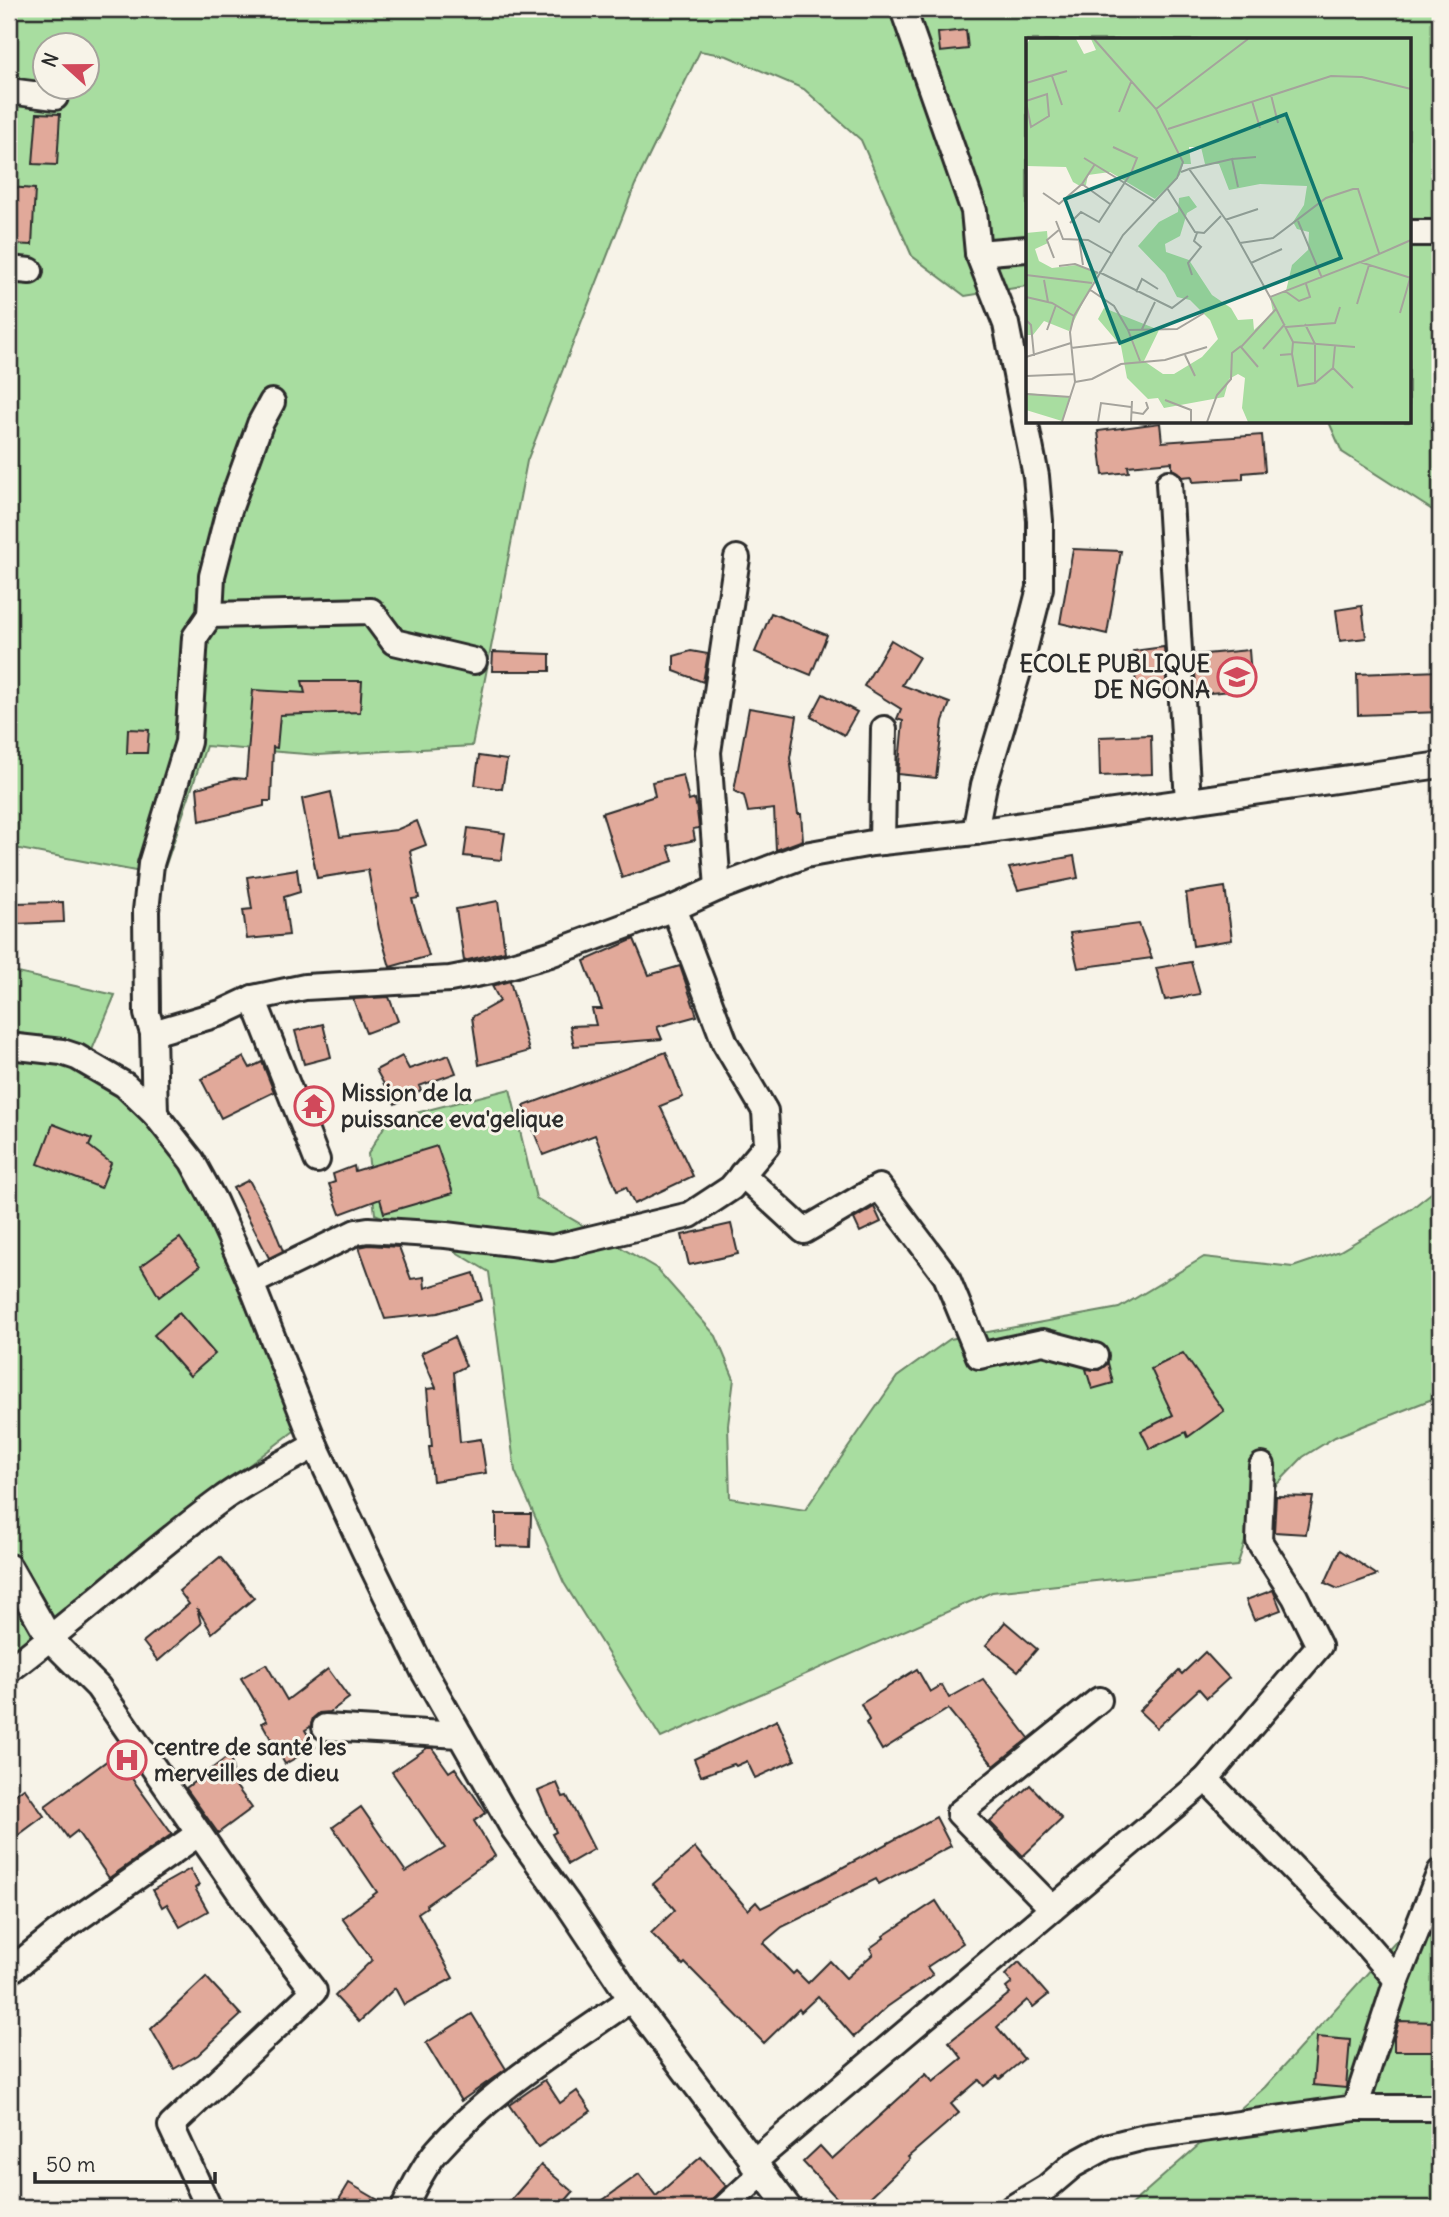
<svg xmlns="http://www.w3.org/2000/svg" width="1449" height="2217" font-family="Delius,sans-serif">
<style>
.green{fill:#a8dda0;stroke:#6a8466;stroke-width:2;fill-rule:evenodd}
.building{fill:#e1a99a;stroke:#2b2b2b;stroke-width:2}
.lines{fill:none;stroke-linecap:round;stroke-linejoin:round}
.minor-casing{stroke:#2b2b2b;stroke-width:30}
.minor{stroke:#f7f3e8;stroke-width:24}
.labels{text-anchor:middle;stroke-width:6;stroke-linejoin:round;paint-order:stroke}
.poi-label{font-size:23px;font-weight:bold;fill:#2b2b2b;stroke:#f7f3e8;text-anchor:start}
.inset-road{fill:none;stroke:#a5a39c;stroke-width:2}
.view{fill:#0f766e;fill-opacity:0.15;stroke:#0f766e;stroke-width:3.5}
.inset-edge{fill:none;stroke:#2b2b2b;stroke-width:3.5}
</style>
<rect width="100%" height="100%" fill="#f7f3e8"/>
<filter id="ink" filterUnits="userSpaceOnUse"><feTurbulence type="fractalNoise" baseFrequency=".0143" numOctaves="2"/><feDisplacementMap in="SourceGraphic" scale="14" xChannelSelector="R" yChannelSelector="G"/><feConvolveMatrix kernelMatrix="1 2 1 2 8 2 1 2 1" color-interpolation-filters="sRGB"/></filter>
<g filter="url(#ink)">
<!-- green -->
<g class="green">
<path d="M9,9H1440V515L1342,452L1329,422H1409V40H1027V286L965,296L912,256L861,140L804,89L727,56L700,51L635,185L527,461L472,746L318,755L206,746L162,876L9,847ZM46,46H88V88H46Z"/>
<polygon points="9,971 115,995 87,1062 176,1128 302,1425 128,1557 9,1655"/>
<polygon points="510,1089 536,1198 656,1268 716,1336 734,1379 728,1425 730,1498 805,1510 897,1377 950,1339 1119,1308 1204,1257 1293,1267 1340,1251 1411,1209 1440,1186 1440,1396 1335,1437 1303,1457 1257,1505 1237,1566 992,1592 661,1738 564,1583 515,1471 489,1272 441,1243 375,1214 368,1154 388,1120"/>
<polygon points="1440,1875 1440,2208 1127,2208 1265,2087 1419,1916"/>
</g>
<!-- building -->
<g class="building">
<polygon points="966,30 968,49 940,52 938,33"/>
<polygon points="37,113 60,114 57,165 33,164"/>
<polygon points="9,187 35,189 32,245 9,244"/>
<polygon points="1160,423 1162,442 1262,435 1265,471 1243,473 1243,479 1193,482 1192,476 1182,477 1172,469 1172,462 1128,466 1129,472 1103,475 1098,431"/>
<polygon points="1073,549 1121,551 1107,634 1060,623"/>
<polygon points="1362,606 1366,638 1340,641 1336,610"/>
<polygon points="771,613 827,635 811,675 755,652"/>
<polygon points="891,640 919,657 902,685 950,703 943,721 936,778 898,774 903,721 897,719 901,709 864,686"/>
<polygon points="1164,647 1167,694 1137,697 1133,651"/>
<polygon points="1249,650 1252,689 1200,694 1200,690 1196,690 1194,655"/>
<polygon points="691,651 708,654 703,682 674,671 674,656"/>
<polygon points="493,652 550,654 550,671 492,671"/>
<polygon points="1440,671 1440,712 1358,715 1357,674"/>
<polygon points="302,681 362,681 360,712 280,715 277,748 273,747 271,801 264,801 264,806 200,821 197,788 234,778 246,779 253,690 305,693"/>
<polygon points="823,694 857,712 844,735 811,717"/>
<polygon points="749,708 797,716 790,758 798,814 801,814 803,840 776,850 774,809 748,812 744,796 734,791"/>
<polygon points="128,729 149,730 147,753 127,753"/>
<polygon points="1151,735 1152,774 1100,776 1099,737"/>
<polygon points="479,756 507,760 502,789 475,785"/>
<polygon points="683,775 689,801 695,799 697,811 699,828 693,829 695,840 668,846 673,861 622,878 602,813 655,796 652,782"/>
<polygon points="331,792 340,837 396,830 417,821 426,845 410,851 419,898 412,899 429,956 390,967 379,929 368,870 317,878 302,799"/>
<polygon points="468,828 505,833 501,860 464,856"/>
<polygon points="1074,856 1078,878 1018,890 1009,868"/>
<polygon points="297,869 300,892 284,897 289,935 247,939 243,910 252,909 247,877"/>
<polygon points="1225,887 1232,940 1193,946 1186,893"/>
<polygon points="498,901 505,951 464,961 456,909"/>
<polygon points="63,902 64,922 14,924 13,903"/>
<polygon points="1139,924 1152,958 1078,968 1070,933"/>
<polygon points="634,939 649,975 680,966 697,1016 657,1027 662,1039 574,1046 570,1026 596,1025 592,1009 602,1009 584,961"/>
<polygon points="1191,962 1200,994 1165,1000 1156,968"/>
<polygon points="510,981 529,1051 479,1065 472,1017 500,1001 492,986"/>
<polygon points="389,997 398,1021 366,1033 353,999"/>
<polygon points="323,1024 331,1057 304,1064 295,1031"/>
<polygon points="666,1052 683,1097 660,1106 693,1176 634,1204 626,1187 617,1191 595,1135 543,1155 524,1106"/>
<polygon points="449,1055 456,1073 419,1086 421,1090 395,1104 376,1070 402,1056 409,1069"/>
<polygon points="244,1057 250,1068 262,1062 274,1092 221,1118 201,1079"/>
<polygon points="53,1124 92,1139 89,1146 111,1163 101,1188 38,1164"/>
<polygon points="437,1146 453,1193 384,1213 380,1199 340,1214 329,1184 335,1182 333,1174 354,1166 355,1171"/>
<polygon points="249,1180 271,1221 283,1251 269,1258 233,1188"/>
<polygon points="874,1207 881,1222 860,1232 854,1219"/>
<polygon points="731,1224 738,1254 689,1265 682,1235"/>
<polygon points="180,1238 200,1266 159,1297 141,1266"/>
<polygon points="369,1245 399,1247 411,1279 424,1277 425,1288 474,1273 482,1300 438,1313 385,1319 359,1247"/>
<polygon points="179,1313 215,1354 190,1376 154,1335"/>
<polygon points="454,1337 466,1366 454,1372 460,1442 481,1439 486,1473 433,1481 429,1447 432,1447 427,1389 436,1388 421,1353"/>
<polygon points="1183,1353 1224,1411 1188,1437 1186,1432 1150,1449 1141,1431 1173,1415 1151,1369"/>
<polygon points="1108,1363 1113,1383 1092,1389 1086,1369 1099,1370"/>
<polygon points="1276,1496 1313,1497 1306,1534 1274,1532"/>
<polygon points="496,1514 531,1514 530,1547 496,1546"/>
<polygon points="1340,1550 1377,1575 1338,1589 1325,1583"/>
<polygon points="220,1557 254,1598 212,1633 197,1608 201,1624 158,1661 143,1642 189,1604 179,1591"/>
<polygon points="1273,1590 1281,1610 1254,1620 1246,1600"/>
<polygon points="1005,1622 1037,1649 1018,1671 986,1645"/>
<polygon points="1205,1652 1229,1678 1207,1698 1199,1689 1157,1728 1139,1711 1179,1671 1182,1674"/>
<polygon points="266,1664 287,1700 328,1669 349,1698 330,1712 319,1713 313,1718 310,1727 305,1730 315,1747 285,1764 262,1723 267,1721 241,1678"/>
<polygon points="917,1669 930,1692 942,1685 949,1698 983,1679 1029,1738 994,1766 948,1709 882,1750 866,1723 869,1720 861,1704"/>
<polygon points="777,1720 795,1760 755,1778 747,1761 736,1766 734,1764 701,1776 694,1759"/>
<polygon points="427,1748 432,1748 449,1772 455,1768 486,1813 474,1821 495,1856 426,1905 427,1907 418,1913 453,1978 404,2005 395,1988 359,2022 335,1996 372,1960 342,1918 377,1892 333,1827 361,1807 406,1872 445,1848 392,1772"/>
<polygon points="115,1755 172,1834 109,1878 77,1831 68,1838 45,1806"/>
<polygon points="230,1755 236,1786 252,1808 218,1833 186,1788"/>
<polygon points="557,1783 563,1797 567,1796 594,1849 568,1864 552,1834 556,1832 538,1791"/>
<polygon points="1030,1785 1062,1819 1023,1856 990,1822"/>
<polygon points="24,1788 44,1816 9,1842 9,1799"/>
<polygon points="936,1817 951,1846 879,1884 876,1879 828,1903 829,1904 782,1927 763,1943 793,1974 796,1971 808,1983 830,1961 846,1978 873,1954 870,1948 884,1938 883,1936 936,1901 963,1943 927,1967 933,1975 887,2007 854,2037 818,1996 801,2012 799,2009 764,2043 685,1963 683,1965 651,1933 675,1910 653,1884 695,1848 748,1910 756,1902 761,1908 823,1878"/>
<polygon points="190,1869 199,1885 195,1888 208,1911 180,1927 167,1904 162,1907 153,1890"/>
<polygon points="1019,1962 1048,1995 1033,2007 1027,2000 997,2027 1024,2059 1000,2079 997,2076 984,2086 979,2080 951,2104 959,2113 908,2157 910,2159 868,2199 877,2208 846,2208 803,2162 820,2146 832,2159 926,2074 933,2082 962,2058 949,2042 1010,1993 1006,1988 1012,1983 1005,1975"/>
<polygon points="206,1977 241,2015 198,2055 174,2069 151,2029"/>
<polygon points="472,2014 506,2069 461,2101 426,2043"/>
<polygon points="1399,2021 1436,2022 1435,2051 1394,2051 1394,2038"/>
<polygon points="1317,2037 1350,2040 1346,2088 1313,2085"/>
<polygon points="545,2080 560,2103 577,2091 591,2111 538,2147 509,2105"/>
<polygon points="701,2157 726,2186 704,2208 592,2208 639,2174 656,2196"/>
<polygon points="541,2165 573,2192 559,2208 504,2208"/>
<polygon points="349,2183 390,2207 389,2208 334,2208"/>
</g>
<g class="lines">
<!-- minor casing -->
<g class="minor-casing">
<g id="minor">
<polyline points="903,9 974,211 978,253 1006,324 1036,476 1040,521 1040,588 1021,662 984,785 975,832"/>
<polyline points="9,91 55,97"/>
<polyline points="1409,233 1440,233"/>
<polyline points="978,253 1027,249"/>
<polyline points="9,269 30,271"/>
<polyline points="1169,483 1188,801"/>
<polyline points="210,615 212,576 229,510 260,424 272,402"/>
<polyline points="882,842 884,729"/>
<polyline points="718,888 708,752 737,558"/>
<polyline points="253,998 317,1160"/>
<polyline points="153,1033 147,1014 146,911 151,864 188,742 195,637 210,615 371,611 394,642 474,661"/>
<polyline points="9,1046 62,1052 77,1057 125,1085 155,1114 192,1161 214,1201 251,1283 315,1445 365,1552 423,1670 513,1828 567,1903 631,1999 789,2208"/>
<polyline points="155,1114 153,1033 221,1013 253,998 305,987 450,979 491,971 550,954 674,908 718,888 805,855 872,843 975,832 1440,765"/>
<polyline points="742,1174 804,1231 879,1187 946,1276 979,1356 1043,1342 1095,1356"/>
<polyline points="251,1283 356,1232 368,1230 446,1235 552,1248 690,1215 731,1188 767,1145 765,1111 725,1043 674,908"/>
<polyline points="9,1567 50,1639 98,1687 254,1913 314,1991 171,2126 209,2208"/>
<path d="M9,1670C82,1615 148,1553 222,1499C251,1478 285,1463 315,1445"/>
<polyline points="325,1727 460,1735"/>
<polyline points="1206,1779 1358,1935 1397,1980"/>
<polyline points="1052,1908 959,1813 1099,1700"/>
<polyline points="9,1972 57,1933 198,1834"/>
<polyline points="1355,2108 1440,2108"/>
<polyline points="752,2163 1206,1779 1319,1646 1295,1597 1259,1541 1262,1466"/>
<path d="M404,2208C412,2190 423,2168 436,2152C490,2090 564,2046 631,1999"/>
<polyline points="724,2208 761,2174"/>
<polyline points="1012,2208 1047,2187 1073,2165 1106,2147 1145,2137 1355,2108 1397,1980 1440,1872"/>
</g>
</g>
<!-- minor -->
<use href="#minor" class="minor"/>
</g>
</g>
<!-- icons -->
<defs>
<g id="school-ring" transform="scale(2.0125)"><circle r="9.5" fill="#f7f3e8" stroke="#d1495b" stroke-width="1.5"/><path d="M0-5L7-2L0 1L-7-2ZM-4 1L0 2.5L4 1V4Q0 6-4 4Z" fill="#d1495b"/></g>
<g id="temple-ring" transform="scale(2.0125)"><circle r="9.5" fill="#f7f3e8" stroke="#d1495b" stroke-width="1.5"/><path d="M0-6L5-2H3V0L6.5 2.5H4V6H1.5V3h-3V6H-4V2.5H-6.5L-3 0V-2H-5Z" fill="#d1495b"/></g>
<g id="hospital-ring" transform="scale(2.0125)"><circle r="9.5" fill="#f7f3e8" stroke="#d1495b" stroke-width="1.5"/><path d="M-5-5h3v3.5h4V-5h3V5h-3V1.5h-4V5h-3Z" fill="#d1495b"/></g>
</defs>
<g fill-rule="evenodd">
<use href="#school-ring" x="1237" y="677"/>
<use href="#temple-ring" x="314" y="1106"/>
<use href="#hospital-ring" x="127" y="1760"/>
</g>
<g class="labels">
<!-- poi labels -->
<g class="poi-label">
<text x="1210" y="672" text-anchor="end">ECOLE PUBLIQUE<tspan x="1210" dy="26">DE NGONA</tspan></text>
<text x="341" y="1101">Mission de la<tspan x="341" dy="26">puissance eva'gelique</tspan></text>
<text x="154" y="1755">centre de santé les<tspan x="154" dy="26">merveilles de dieu</tspan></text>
</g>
</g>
<!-- overview -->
<g transform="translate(1026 38)">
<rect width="385" height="385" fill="#f7f3e8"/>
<path d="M4,1H50L58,16L70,12L65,1H385V384H222L216,370L219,340L212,336L203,341L198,359L138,370L132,360L122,361L101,340L95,308L72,281L78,270L133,292L118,323L137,336H148L176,319L192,301L184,282L164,262L151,259L139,236L112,208L133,184L152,174L153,160L163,158L171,169L161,175L154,198L139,206L140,214L163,222L186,257L205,270L212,282L227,281L228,292L247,274L244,259L260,253L266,227L282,212L283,194L271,191L267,184L278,167L281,148L234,146L203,152L193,126H179L175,109H163L165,126H157L154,137L129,161L84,134L62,137L60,147L54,148L47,144L40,129L0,128V7ZM21,193L22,205L9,211L13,223L26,230L51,227L72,234L43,293L18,283L7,297H0V195ZM0,355L45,359L36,383L0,372Z" fill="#a8dda0"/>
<path class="inset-road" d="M26,38L36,67M0,45L41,33M245,57L252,85M0,63L21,56L23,78L5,89L0,64M226,63L234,90M130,71L222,1M93,74L105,44M142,91L305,38L336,39L385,51M58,120L128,163M206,121L230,119M163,131L206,121L212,149M155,134L163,131L205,189L244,259L334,224L385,240M56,146L84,166M141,150L169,194L178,195L195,178M17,155L33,166L56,146L69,126M199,182L232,171M30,183L37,201L62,202L85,215M272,183L296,240M44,185L55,174L73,184L105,135L111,120L87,109M53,201L57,227M214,205L247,200L300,160L327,151H332L353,215M28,220L21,202L34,191M335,224L385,202M225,225L256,211M33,228L49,226L72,235M73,234L146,270L162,258M0,237L66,245M166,237L162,225L175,209L168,203L171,195M18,242L22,264M63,251L88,268L102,292L151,291L178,275M259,253L273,263L284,259L280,246M110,254L116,241L132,251M0,259L26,265L48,278M244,259L267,304M331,266L343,227M374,275L385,237M0,282L5,287L8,318M279,286L289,306V344M260,289L309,285L314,269M116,291L129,264M21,292L30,267M102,292L114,323M45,310L94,304M237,311L259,286M266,316L272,348L289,345L307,330L309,308M159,317L169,338M254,317L266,316L267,304L329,309M0,319L45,305M232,329L215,309L250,271M307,330L327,350M0,338L49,336M49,344L66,341L95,326L139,322L181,309M0,356L45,359M139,362L165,372V384M105,374L117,376L122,370L120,364M36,384L49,344L44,294L48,278L97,197L151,140L157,124L130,71L68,1M72,384L75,365L105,369M105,384L106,363M181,384L191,357L205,341L206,315L215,308"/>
<path class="view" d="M260,76L315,220L94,305L39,161Z"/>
<rect width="385" height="385" class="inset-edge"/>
</g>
<!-- margin -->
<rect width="1449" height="2217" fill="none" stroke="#f7f3e8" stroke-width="35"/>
<rect x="18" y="18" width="1414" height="2182" fill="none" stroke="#2b2b2b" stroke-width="2.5" filter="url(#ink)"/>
<!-- north arrow -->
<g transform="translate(66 66) rotate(291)"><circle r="33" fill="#f7f3e8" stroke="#a5a39c" stroke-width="2"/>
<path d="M0-5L12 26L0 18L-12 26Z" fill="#d1495b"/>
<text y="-10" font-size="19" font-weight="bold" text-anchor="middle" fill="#2b2b2b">N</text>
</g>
<!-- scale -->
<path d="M35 2172v10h180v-10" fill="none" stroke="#2b2b2b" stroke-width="3.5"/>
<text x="46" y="2172" font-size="21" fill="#2b2b2b" stroke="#f7f3e8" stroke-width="5" paint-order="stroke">50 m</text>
</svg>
